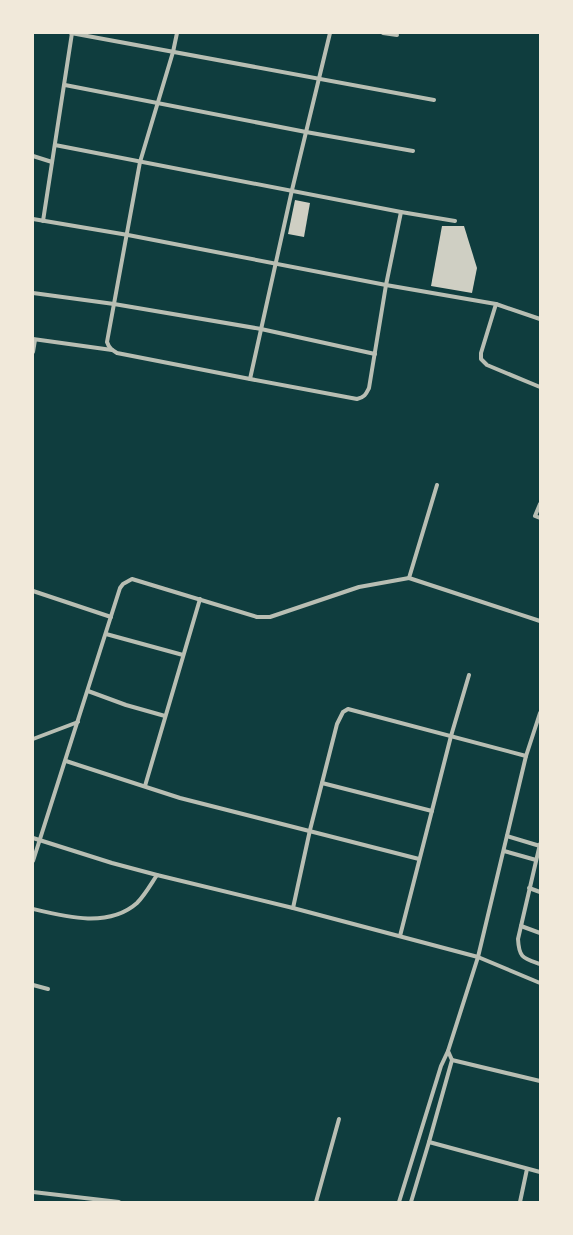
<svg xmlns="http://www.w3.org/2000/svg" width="573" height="1235" font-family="Jost,sans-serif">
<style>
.building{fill:#cfcfc3}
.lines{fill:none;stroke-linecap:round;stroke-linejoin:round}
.minor{stroke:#b8beb3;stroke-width:4}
</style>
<rect width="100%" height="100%" fill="#0f3d3e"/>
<!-- building -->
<g class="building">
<polygon points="295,200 310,203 304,237 288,234"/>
<polygon points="442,226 464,226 477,268 472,293 431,286"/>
</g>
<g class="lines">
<!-- minor -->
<g class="minor">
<polyline points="71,33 434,100"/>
<path d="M177,33L173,52L140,162L107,342C109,348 112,350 117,353L250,379L357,399C365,397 366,394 369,388L386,285L401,212"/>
<polyline points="383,33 397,35"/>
<polyline points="65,85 306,132 413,151"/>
<polyline points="55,145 401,212 455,221"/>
<polyline points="33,156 52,162"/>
<polyline points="33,219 128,235 386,285 496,304 481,353 481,359 487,365 540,387"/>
<polyline points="43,221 72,33"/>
<polyline points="33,293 114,304 261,329 375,354"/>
<polyline points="496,304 540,319"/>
<polyline points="33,339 112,350"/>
<polyline points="33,352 35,340"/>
<polyline points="250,379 292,190 330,33"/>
<polyline points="437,485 409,578 540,621"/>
<polyline points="540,504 535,516 540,518"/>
<polyline points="33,591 111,617"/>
<polyline points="106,634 183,655"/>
<polyline points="88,691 126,705 165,716"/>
<polyline points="33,739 78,722"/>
<polyline points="66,761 180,798 419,859"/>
<polyline points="322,783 432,811"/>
<polyline points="145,786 200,599"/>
<polyline points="507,836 540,846"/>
<polyline points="33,838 112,863 157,875 293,908 478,957 540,983"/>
<path d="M540,844L518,939C519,958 523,958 540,964"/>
<polyline points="504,851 536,860"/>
<polyline points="33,861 120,588 123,584 132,579 257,617 270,617 359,587 409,578"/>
<polyline points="529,888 540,892"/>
<polyline points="293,908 310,830 337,724 343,712 348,709 526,756"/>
<path d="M33,909C66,917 109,928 137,903C145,895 151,884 157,875"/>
<polyline points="521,926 540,933"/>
<polyline points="400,936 451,736 469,675"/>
<polyline points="33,985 48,989"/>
<polyline points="452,1060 540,1081"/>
<polyline points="429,1142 540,1172"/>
<polyline points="33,1192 119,1202"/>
<polyline points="316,1202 339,1119"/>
<polyline points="399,1202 441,1066 448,1051 478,957 526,756 540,713"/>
<polyline points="411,1202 429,1142 452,1060 448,1051"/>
<polyline points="520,1202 527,1169"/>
</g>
</g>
<!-- border -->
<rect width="573" height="1235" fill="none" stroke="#f1e9da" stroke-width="68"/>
</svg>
